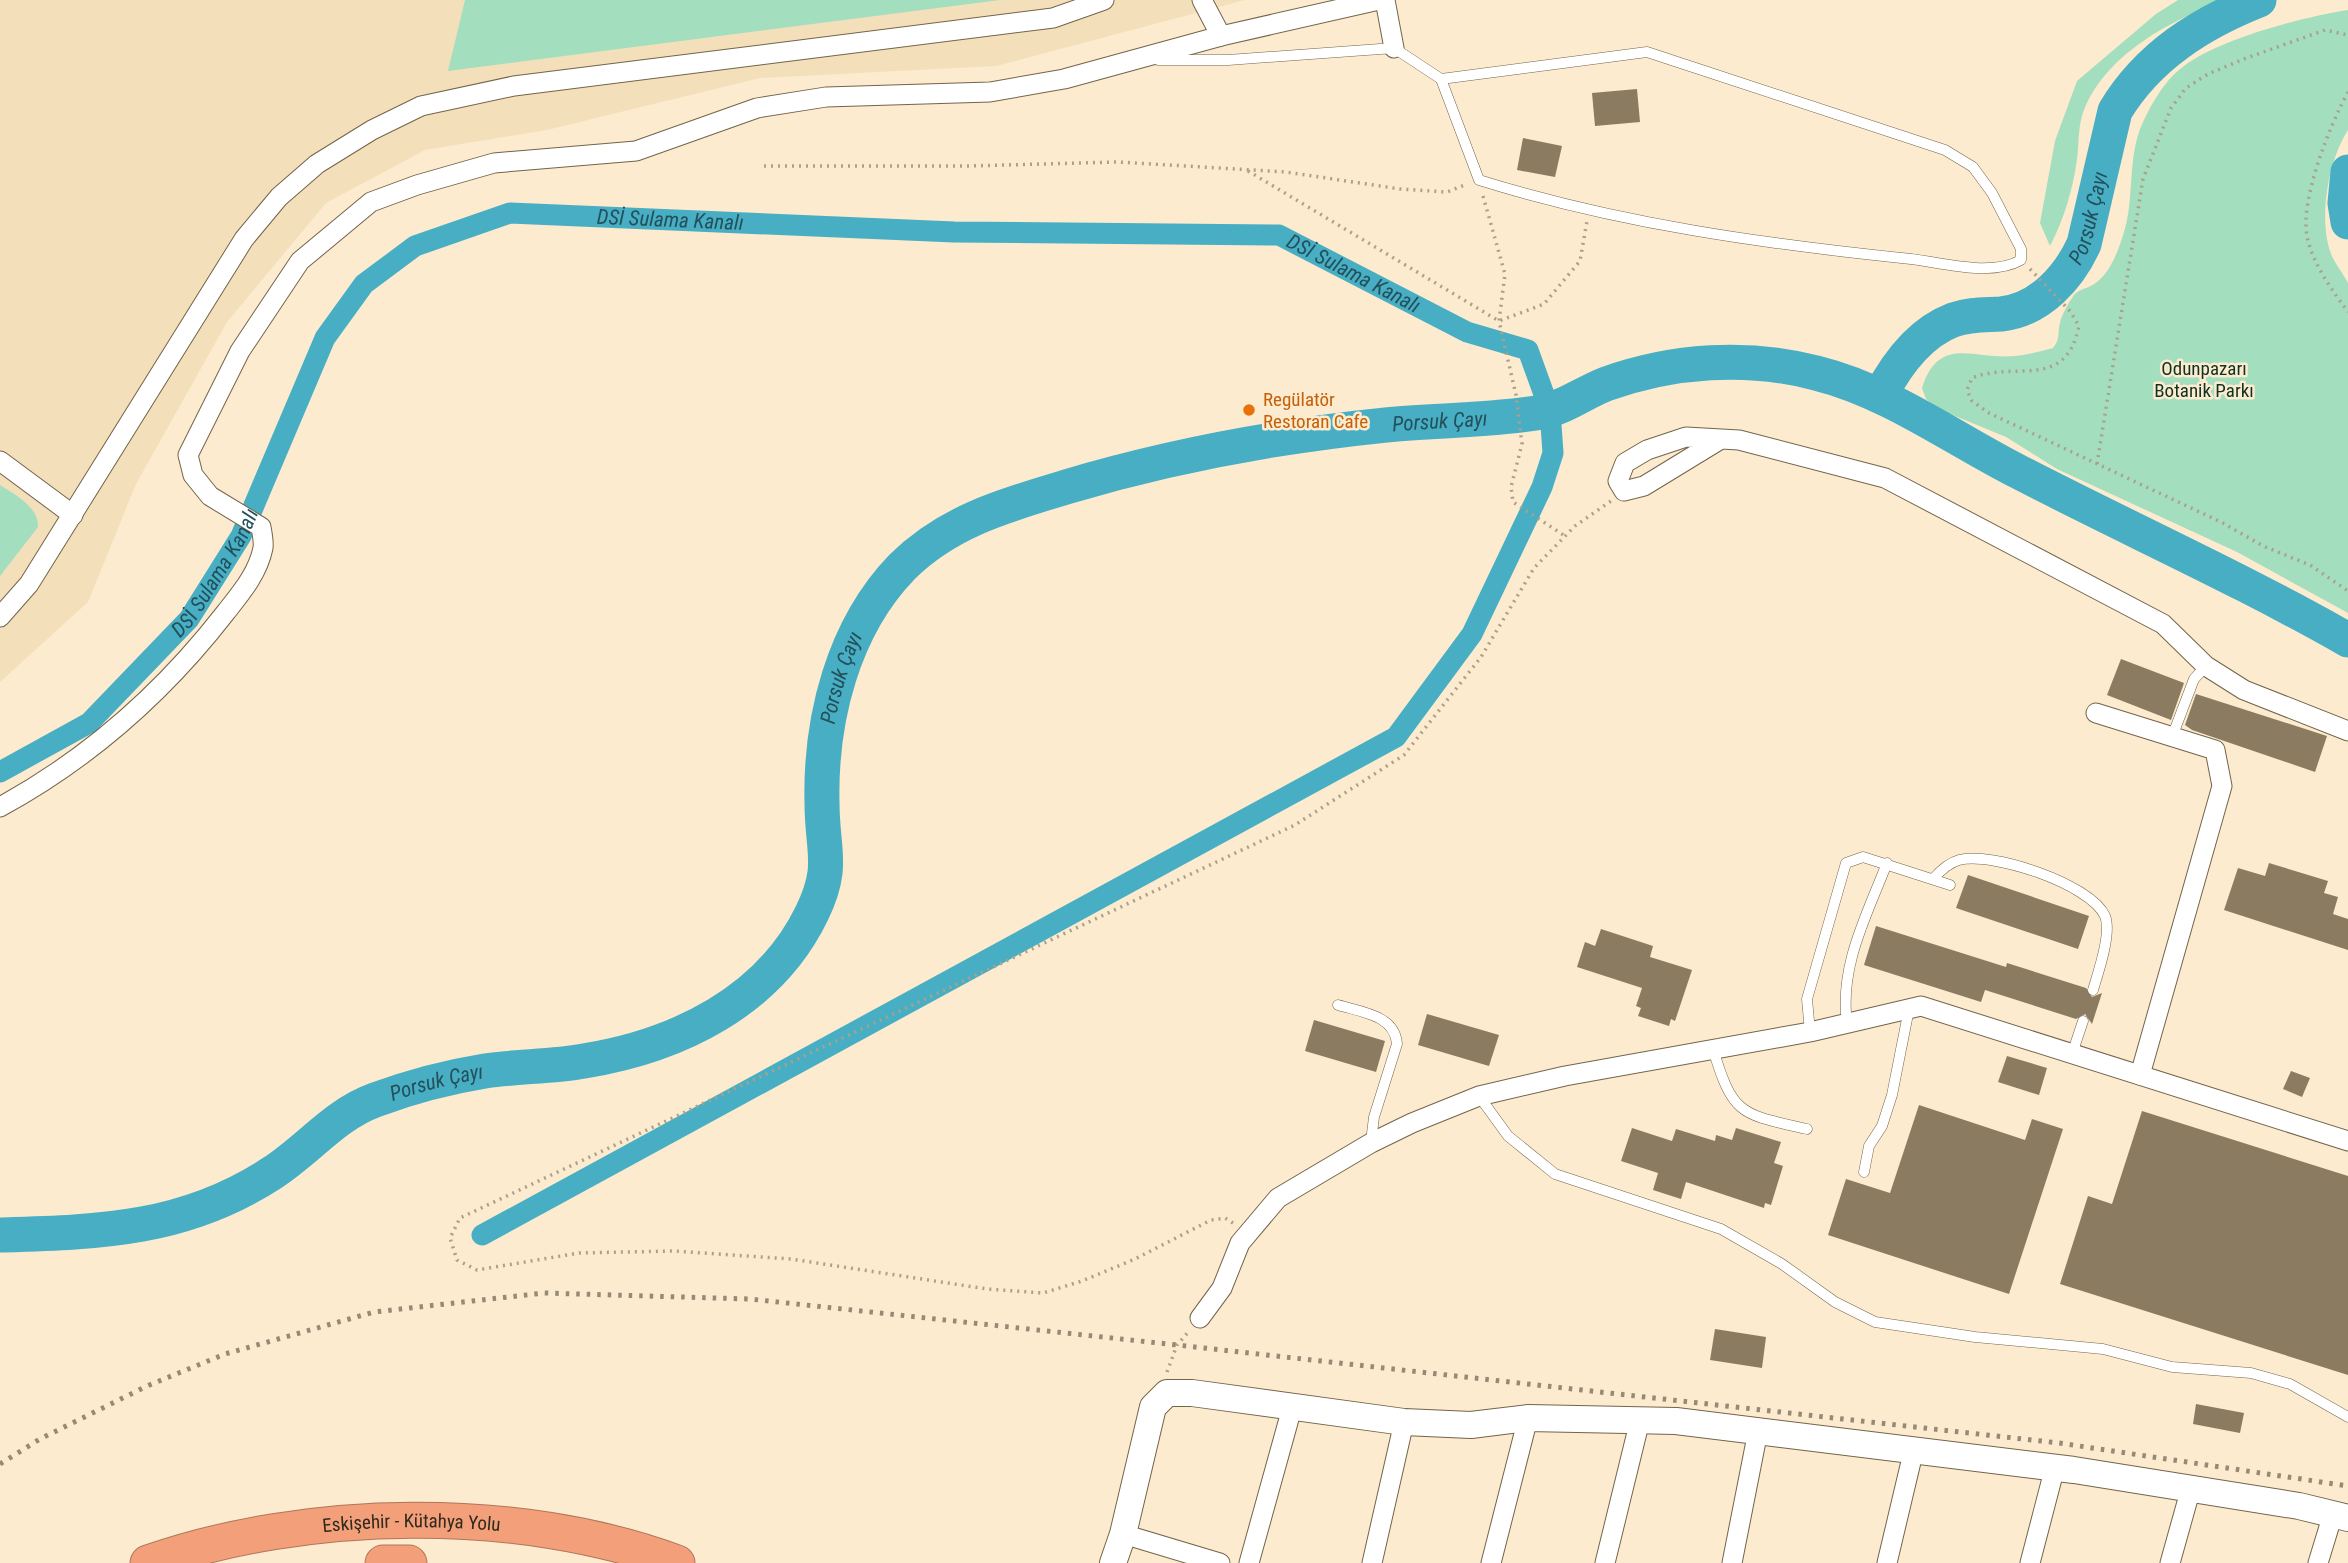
<svg xmlns="http://www.w3.org/2000/svg" width="2348" height="1563" font-family="'Roboto Condensed',sans-serif">
<style>
.built{fill:#f4dfbb}
.green{fill:#a3debf}
.lines{fill:none;stroke-linecap:round;stroke-linejoin:round}
.canal{stroke:#47aec4;stroke-width:21}
.river{stroke:#47aec4;stroke-width:35}
.building{fill:#8b7c61}
.lane-casing{stroke:#73644a;stroke-width:11}
.street-casing{stroke:#73644a;stroke-width:21}
.secondary-casing{stroke:#73644a;stroke-width:28}
.highway-casing{stroke:#af765a;stroke-width:37}
.path{stroke:#aca08a;stroke-width:3.5;stroke-dasharray:2 5;stroke-linecap:butt}
.lane{stroke:#fff;stroke-width:10}
.street{stroke:#fff;stroke-width:19}
.secondary{stroke:#fff;stroke-width:26}
.highway{stroke:#f39f7a;stroke-width:35}
.rail{stroke:#968a76;stroke-width:5;stroke-dasharray:3.5 7;stroke-linecap:butt}
.food-dot{fill:#e8710a;stroke:#fcebce;stroke-width:2.5}
.labels{text-anchor:middle;stroke-width:5;stroke-linejoin:round;paint-order:stroke}
.park-label{font-size:19px;fill:#0f3323;stroke:#fcebce}
.food-label{font-size:19px;fill:#c56008;stroke:#fcebce;text-anchor:start}
.street-label{font-size:19px;fill:#302a1f;stroke:#fcebce}
.water-label{font-size:21px;font-style:italic;fill:#23505a;stroke:#fcebce}
</style>
<rect width="100%" height="100%" fill="#fcebce"/>
<!-- built -->
<polygon class="built" points="0,0 1245,0 996,66 760,78 547,130 425,150 326,203 227,322 136,484 88,602 0,682"/>
<!-- green -->
<g class="green">
<polygon points="465,0 1000,0 448,71"/>
<path d="M2178,0H2230C2174,17 2101,56 2082,116C2078,130 2079,144 2077,159C2073,189 2064,219 2050,246L2040,223L2055,141L2077,81L2156,14Z"/>
<path d="M2348,10V130C2328,161 2318,219 2331,254C2335,264 2343,273 2348,283V613L2237,552L2057,469L2006,437L1936,408L1926,399L1922,388C1939,334 1974,360 2015,356C2028,355 2041,351 2053,348C2061,338 2057,334 2060,323C2061,316 2069,302 2074,295C2079,289 2090,288 2097,282C2111,271 2119,249 2124,232C2134,200 2128,165 2139,132C2147,111 2162,84 2179,70C2213,40 2303,17 2348,10Z"/>
<path d="M0,485C15,495 39,507 38,527L0,576Z"/>
</g>
<g class="lines">
<!-- canal -->
<path class="canal" id="s1" d="M0,772L89,723L189,619L241,536L325,338L364,284L415,246L510,213L954,232L1279,235L1467,332L1528,350L1550,411L1553,453L1542,487L1472,634L1396,737L482,1235"/>
<!-- river -->
<g class="river">
<polyline points="2348,172 2345,203 2348,222"/>
<path id="s2" d="M1880,396C1896,365 1919,333 1953,320C1970,314 1984,315 2001,314C2040,310 2069,277 2084,244L2115,111C2148,56 2201,23 2259,0"/>
<path id="s3" d="M0,1235C100,1232 185,1230 272,1173C309,1149 334,1115 375,1100C410,1087 448,1077 485,1071C518,1066 551,1067 584,1061C677,1046 769,1002 812,913C835,866 822,851 822,803C820,719 843,628 902,567C948,521 1006,505 1066,487C1170,456 1278,436 1386,425C1437,420 1491,421 1542,412C1564,408 1585,392 1606,384C1673,360 1747,355 1816,373C1889,391 1952,438 2019,472C2129,529 2241,579 2348,640"/>
</g>
</g>
<!-- building -->
<g class="building">
<polygon points="1637,89 1640,122 1595,126 1592,93"/>
<polygon points="1523,138 1562,146 1555,177 1517,170"/>
<polygon points="2121,659 2184,683 2171,720 2107,695"/>
<polygon points="2196,694 2327,736 2315,772 2192,730 2185,725"/>
<polygon points="2269,863 2328,881 2324,893 2338,897 2333,914 2348,919 2348,950 2224,910 2238,868 2265,876"/>
<polygon points="1968,875 2089,916 2078,949 1956,908"/>
<polygon points="1876,926 2006,967 2007,963 2086,988 2092,997 2102,993 2092,1024 2085,1014 2076,1019 1985,990 1981,1002 1864,965"/>
<polygon points="1601,929 1653,946 1650,957 1692,970 1675,1021 1671,1019 1669,1026 1638,1016 1641,1008 1636,1006 1642,988 1577,967 1585,942 1595,946"/>
<polygon points="1427,1014 1499,1035 1489,1066 1418,1045"/>
<polygon points="1314,1020 1385,1041 1376,1072 1305,1051"/>
<polygon points="2007,1056 2047,1068 2039,1095 1998,1082"/>
<polygon points="2291,1071 2310,1078 2302,1097 2283,1089"/>
<polygon points="1919,1105 2025,1140 2032,1119 2063,1129 2009,1294 1828,1235 1846,1179 1890,1193"/>
<polygon points="2142,1111 2348,1176 2348,1375 2060,1284 2088,1196 2112,1204"/>
<polygon points="1632,1128 1672,1141 1676,1129 1715,1141 1716,1135 1732,1140 1736,1128 1781,1142 1774,1163 1783,1166 1771,1205 1765,1203 1764,1208 1686,1182 1681,1199 1653,1190 1658,1173 1621,1161"/>
<polygon points="1715,1329 1766,1337 1762,1368 1710,1360"/>
<polygon points="2196,1404 2244,1413 2240,1433 2193,1424"/>
</g>
<g class="lines">
<!-- lane casing -->
<g class="lane-casing">
<g id="lane">
<path d="M1647,52L1945,150L1973,167L1992,193L2021,249V260C1991,277 1944,263 1911,259C1765,244 1620,224 1479,180L1441,79Z"/>
<polyline points="1158,60 1228,60 1394,48 1441,79"/>
<polyline points="2172,737 2194,679 2206,666"/>
<path d="M1933,879C1940,871 1948,863 1959,860C1991,851 2091,884 2105,916C2112,933 2098,973 2093,990"/>
<path d="M1338,1005C1361,1012 1395,1015 1397,1044L1374,1117L1371,1142"/>
<path d="M1847,1023C1839,966 1867,915 1887,863"/>
<polyline points="1810,1032 1807,999 1846,863 1863,857 1950,885"/>
<path d="M1713,1049C1733,1116 1741,1114 1807,1129"/>
<polyline points="2072,1054 2083,1021"/>
<polyline points="1479,1096 1508,1136 1555,1174 1721,1229 1782,1264 1835,1302 1875,1322 1975,1337 2103,1349 2172,1367 2251,1373 2290,1384 2348,1417"/>
<polyline points="1864,1172 1869,1146 1882,1126 1892,1095 1909,1009"/>
</g>
</g>
<!-- street casing -->
<g class="street-casing">
<g id="street">
<polyline points="1202,0 1221,36"/>
<polyline points="1385,0 1394,48"/>
<polyline points="1721,439 1644,486 1624,491 1618,481 1625,463 1647,450 1686,437 1739,440 1885,478 2163,624 2206,666 2244,690 2348,731"/>
<polyline points="0,461 73,515"/>
<polyline points="0,617 29,584 244,239 279,197 317,164 372,130 421,106 514,86 1053,18 1104,0"/>
<polyline points="2096,713 2215,750 2222,786 2140,1075"/>
<path d="M0,807C88,759 164,692 226,612C241,593 258,573 263,548C264,542 262,533 261,527L210,496L193,475L188,455L240,351L300,261L371,202L417,185L494,163L636,151L757,108L826,97L990,92L1064,79L1221,36L1379,0"/>
<polyline points="1200,1318 1222,1288 1240,1243 1278,1198 1371,1143 1412,1123 1479,1096 1565,1076 1810,1032 1921,1006 2348,1141"/>
<polyline points="1123,1534 1220,1563"/>
<polyline points="1249,1563 1292,1408"/>
<polyline points="1372,1563 1404,1422"/>
<polyline points="1491,1563 1528,1418"/>
<polyline points="1605,1563 1640,1420"/>
<polyline points="1732,1563 1758,1431"/>
<polyline points="1887,1563 1914,1449"/>
<polyline points="2030,1563 2055,1467"/>
<polyline points="2170,1563 2191,1488"/>
<polyline points="2318,1563 2333,1514"/>
</g>
</g>
<!-- secondary casing -->
<g class="secondary-casing">
<polyline id="secondary" points="1113,1563 1123,1534 1153,1407 1167,1393 1192,1393 1404,1422 1471,1425 1528,1418 1676,1421 2074,1470 2299,1506 2348,1518"/>
</g>
<!-- highway casing -->
<g class="highway-casing">
<g id="highway">
<path id="s4" d="M148,1563C306,1508 518,1504 677,1563"/>
<polyline points="383,1563 409,1563"/>
</g>
</g>
<!-- path -->
<g class="path">
<path d="M2348,92C2330,125 2300,199 2307,236C2312,263 2332,290 2348,312"/>
<polyline points="764,166 968,166 1118,162 1286,172 1400,189 1447,192 1467,184"/>
<polyline points="1248,171 1499,321 1544,304 1580,261 1587,221"/>
<polyline points="1483,196 1505,274 1499,321 1516,395 1522,444 1511,487 1513,502 1565,536"/>
<path d="M2030,269L2070,311L2079,326C2065,392 2016,360 1972,378L1967,390L1972,401L1989,413L2223,523L2263,546L2310,565L2348,591"/>
<polyline points="2097,464 2143,179 2171,108 2186,88 2208,74 2244,59 2325,30 2348,35"/>
<polyline points="1233,1223 1225,1218 1211,1220 1135,1259 1082,1281 1043,1293 987,1289 791,1259 674,1251 579,1253 477,1270 457,1260 450,1238 460,1218 1295,825 1404,755 1481,657 1534,568 1575,526 1611,501"/>
<polyline points="1167,1372 1177,1345 1190,1330"/>
</g>
<!-- lane -->
<use href="#lane" class="lane"/>
<!-- street -->
<use href="#street" class="street"/>
<!-- secondary -->
<use href="#secondary" class="secondary"/>
<!-- highway -->
<use href="#highway" class="highway"/>
<!-- rail -->
<polyline class="rail" points="0,1464 40,1439 147,1386 225,1354 374,1312 544,1293 750,1299 1177,1345 2059,1443 2348,1486"/>
</g>
<!-- markers -->
<circle class="food-dot" cx="1249" cy="410" r="7"/>
<g class="labels">
<!-- park labels -->
<g class="park-label">
<text x="2204" y="375">Odunpazarı<tspan x="2204" dy="22">Botanik Parkı</tspan></text>
</g>
<!-- food labels -->
<g class="food-label">
<text x="1263" y="406">Regülatör<tspan x="1263" dy="22">Restoran Cafe</tspan></text>
</g>
<!-- street labels -->
<g class="street-label">
<text dy="7" stroke="none"><textPath href="#s4" startOffset="268">Eskişehir - Kütahya Yolu</textPath></text>
</g>
<!-- water labels -->
<g class="water-label">
<text dy="7" stroke="none"><textPath href="#s2" startOffset="296">Porsuk Çayı</textPath></text>
<text dy="7" stroke="none"><textPath href="#s1" startOffset="950">DSİ Sulama Kanalı</textPath></text>
<text dy="7" stroke="none"><textPath href="#s1" startOffset="1643">DSİ Sulama Kanalı</textPath></text>
<text dy="7" stroke="none"><textPath href="#s3" startOffset="1839">Porsuk Çayı</textPath></text>
<text dy="7" stroke="none"><textPath href="#s1" startOffset="299">DSİ Sulama Kanalı</textPath></text>
<text dy="7" stroke="none"><textPath href="#s3" startOffset="1146">Porsuk Çayı</textPath></text>
<text dy="7" stroke="none"><textPath href="#s3" startOffset="474">Porsuk Çayı</textPath></text>
</g>
</g>
</svg>
